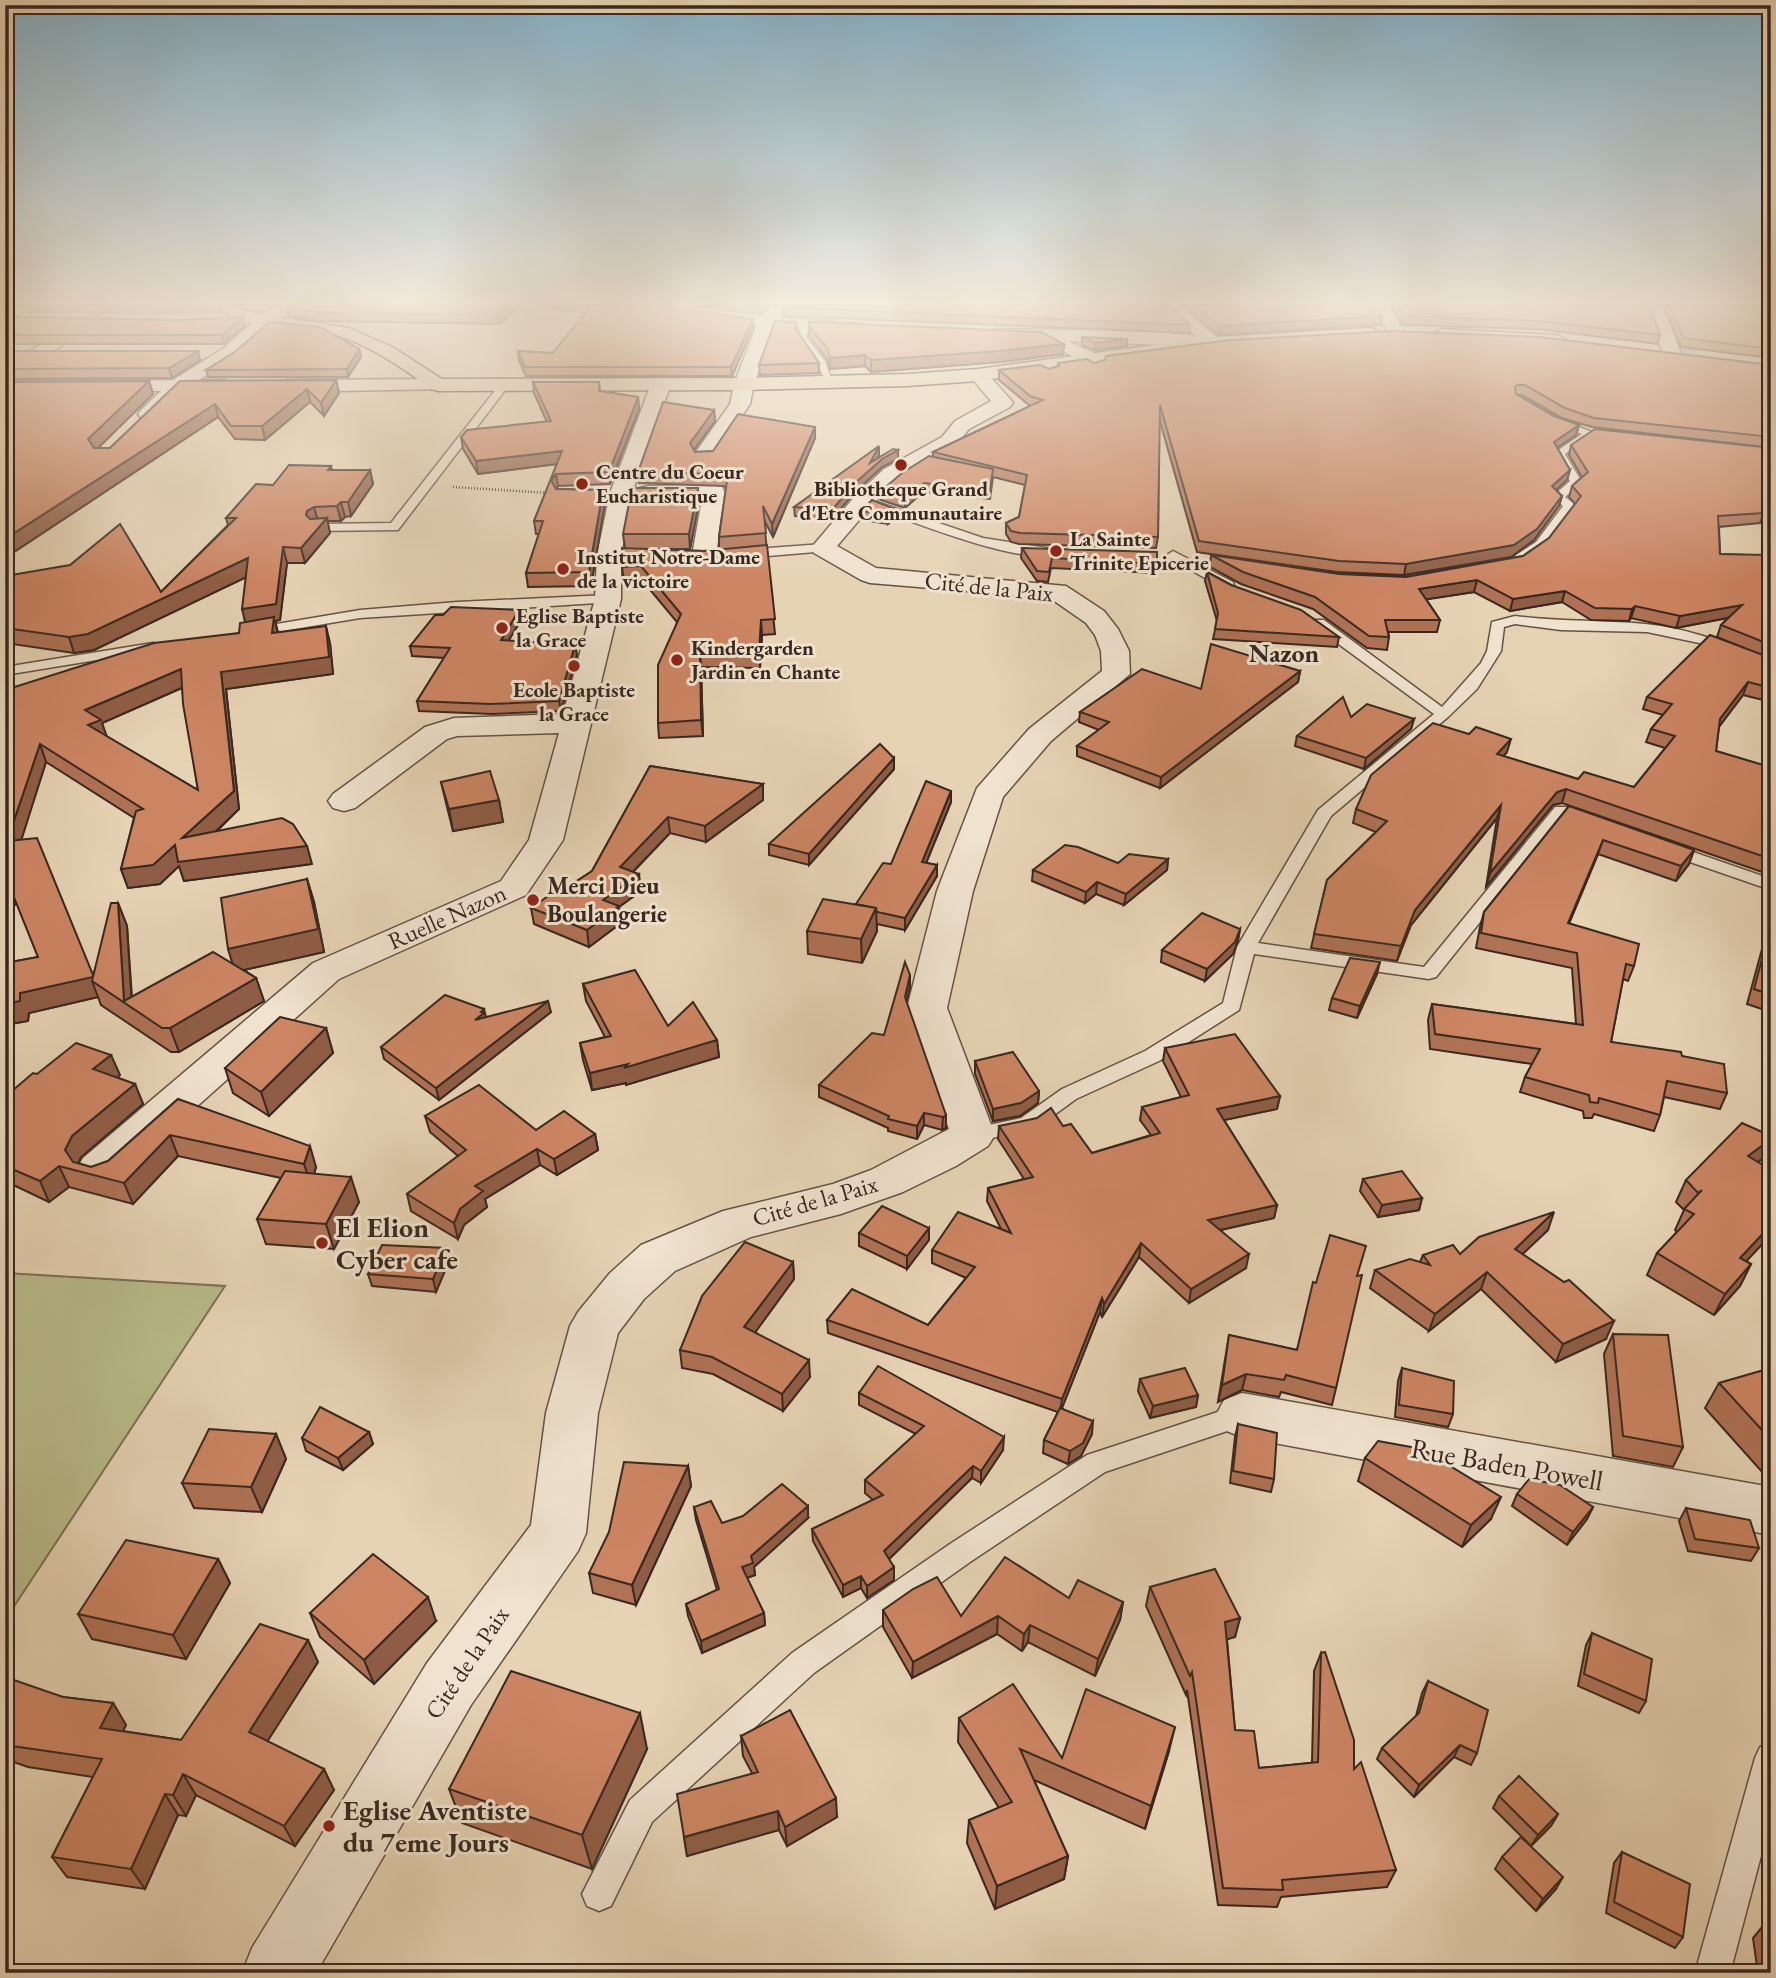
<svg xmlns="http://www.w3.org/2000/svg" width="1776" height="1978" font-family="'EB Garamond',serif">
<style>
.green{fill:#b9bb8a;stroke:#797255;stroke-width:2}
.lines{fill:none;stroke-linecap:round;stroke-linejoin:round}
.canal{fill:#97b8aa;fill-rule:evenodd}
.service-casing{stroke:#645345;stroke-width:3}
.minor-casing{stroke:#645345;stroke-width:3}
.tertiary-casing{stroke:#645345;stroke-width:3}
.primary-casing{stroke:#392820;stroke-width:3}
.path{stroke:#392820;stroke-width:2.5;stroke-dasharray:1 2;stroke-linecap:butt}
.service{fill:#efe2ce;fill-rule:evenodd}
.minor{fill:#efe2ce;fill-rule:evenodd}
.tertiary{fill:#efe2ce;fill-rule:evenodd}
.primary{fill:#e6d3b4;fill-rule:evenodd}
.wall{fill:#af7255;stroke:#392820;stroke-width:2;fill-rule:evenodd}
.shaded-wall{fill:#8f5d45;stroke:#392820;stroke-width:2}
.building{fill:#cc8563;stroke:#392820;stroke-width:2;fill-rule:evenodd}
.poi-dot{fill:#8f2418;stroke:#efe2ce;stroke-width:2.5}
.labels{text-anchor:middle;stroke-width:6;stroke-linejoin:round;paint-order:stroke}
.far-poi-label{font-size:21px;font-weight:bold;fill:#392820;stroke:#efe2ce;text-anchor:start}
.street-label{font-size:24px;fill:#392820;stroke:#efe2ce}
.poi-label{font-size:24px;font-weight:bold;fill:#392820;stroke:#efe2ce;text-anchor:start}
.far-district-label{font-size:26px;font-weight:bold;fill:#392820;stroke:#efe2ce}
.near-poi-label{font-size:28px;font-weight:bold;fill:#392820;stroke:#efe2ce;text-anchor:start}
.near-street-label{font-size:28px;fill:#392820;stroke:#efe2ce}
</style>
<rect width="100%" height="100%" fill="#e6d3b4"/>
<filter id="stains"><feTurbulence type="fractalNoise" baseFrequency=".00286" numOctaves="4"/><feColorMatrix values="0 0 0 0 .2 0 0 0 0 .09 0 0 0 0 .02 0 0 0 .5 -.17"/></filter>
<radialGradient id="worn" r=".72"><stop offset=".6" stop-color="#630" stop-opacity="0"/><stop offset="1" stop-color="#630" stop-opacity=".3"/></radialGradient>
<!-- green -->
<polygon class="green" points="5,1273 225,1286 5,1620"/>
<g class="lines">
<!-- canal -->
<path class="canal" d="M1659,305H1675L1693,347L1708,361L1705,365C1676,372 1666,325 1659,305Z"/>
<!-- service casing -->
<g class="service-casing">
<g id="service">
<polygon points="24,305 33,305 5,323 5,317"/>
<polygon points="802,323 809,325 806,337 825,361 833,384 827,384 816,361 798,337"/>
<polygon points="501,383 509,385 398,530 314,531 312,528 318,524 391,523"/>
<polygon points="1550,419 1558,419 1595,433 1565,454 1582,482 1565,497 1576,505 1544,548 1520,562 1514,558 1516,555 1536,542 1563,506 1552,497 1570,481 1554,453 1582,434 1550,423"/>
<path d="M871,500L983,538L1047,548L1053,552C1031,570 897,516 867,505L865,503Z"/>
<polygon points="823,544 829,548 827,551 743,558 737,554 743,550"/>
<polygon points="1173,551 1233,582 1234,585 1228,589 1223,588 1169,558 1167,555"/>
<polygon points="608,595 614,599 613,602 360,618 252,636 245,632 252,628 360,610 457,602"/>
<path d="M1515,616C1559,622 1602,620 1645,624C1689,628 1730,645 1771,660V669L1704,644L1647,632L1561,630L1515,624L1504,627L1501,651L1477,689L1448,717L1331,816L1258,943L1424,967L1555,807H1567L1594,816L1596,820L1588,825L1564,817L1436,977L1429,979L1254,954L1239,1010L1159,1061L1076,1099L1035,1129L973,1142L965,1140L962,1135L965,1130L1021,1118L1062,1089L1145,1051L1223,1003L1237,947L1318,810L1434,714L1314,626V620H1324L1442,707L1481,663L1487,651L1492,622Z"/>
<polygon points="153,643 158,644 158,650 5,675 5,667"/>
<polygon points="1670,844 1771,879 1771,890 1664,853 1661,849 1664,845"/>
<polygon points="1242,1404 1251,1407 1255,1415 1251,1423 1105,1472 970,1562 814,1673 652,1822 611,1906 599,1911 587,1906 582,1894 630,1800 792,1653 950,1544 1087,1455"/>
<polygon points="1771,1742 1771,1818 1730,1973 1695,1973 1755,1758 1760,1747"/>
</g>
</g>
<!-- minor casing -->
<g class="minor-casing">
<g id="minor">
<polygon points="281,305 300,305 272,324 236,356 184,390 155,418 141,418 138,414 141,410 170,382 224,348 260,316"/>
<polygon points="772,305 788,305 775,323 754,384 750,404 712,461 696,461 693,456 730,404 734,384 758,322"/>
<polygon points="1162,305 1180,305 1222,342 1213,347 1207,346"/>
<polygon points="1373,305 1389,305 1405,333 1402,337 1390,337"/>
<polygon points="1646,305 1662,305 1681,353 1678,357 1672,358 1663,353"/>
<polygon points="91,315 97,316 100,320 97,324 5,380 5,366"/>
<polygon points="1046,331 1098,355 1101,359 1092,364 1086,363 1040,340 1037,336 1040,332"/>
<polygon points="978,369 985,371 1010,399 1013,403 1010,407 969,429 956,445 900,479 872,505 837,546 876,568 1066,586 1104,611 1118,629 1129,651 1130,674 1051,741 1003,797 973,891 947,1008 995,1135 988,1146 956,1166 903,1192 841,1214 751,1237 675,1271 644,1299 618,1333 598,1413 586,1533 578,1551 471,1705 316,1973 242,1973 252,1948 427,1663 531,1525 546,1413 570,1326 578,1312 610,1273 641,1245 723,1211 833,1184 871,1170 949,1129 907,1008 937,891 977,788 1029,729 1102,671 1101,651 1095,635 1086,623 1050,598 870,583 861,580 814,553 811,548 856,495 884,469 942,437 955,421 991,401 969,375"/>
<polygon points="661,378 671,384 632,493 621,555 621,599 563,840 526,895 339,979 115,1180 99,1185 83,1180 77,1169 83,1158 313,963 501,881 529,840 559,733 457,736 447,739 355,808 344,811 333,808 328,801 333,794 425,727 454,718 563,714 595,599 597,555 610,493 651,384"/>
<polygon points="714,485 722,487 725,492 716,555 713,560 704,562 695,560 692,555 702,499 648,500 640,498 637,493 640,488 648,486"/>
<polygon points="1242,1393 1771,1487 1771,1535 1242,1437 1224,1430 1216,1415 1224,1400"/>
</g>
</g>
<!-- tertiary casing -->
<g class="tertiary-casing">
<g id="tertiary">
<polygon points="639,305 680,305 767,317 861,324 870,329 861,334 767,327 647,310"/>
<path d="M995,329C1025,330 1211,329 1222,342L1213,347L989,338L986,334Z"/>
<polygon points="438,379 448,385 445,389 286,392 276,386 286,380"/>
<polygon points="225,380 232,382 235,386 232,390 5,393 5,381"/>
</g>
</g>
<!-- primary casing -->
<g class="primary-casing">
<g id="primary">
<path d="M218,305H235L242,311L349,328L392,347L442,379L744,378L907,374L978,369L1213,337L1371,328L1380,333L1371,338L1213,347L978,381L907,386L744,390L438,391L431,389C402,367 371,346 336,335C303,325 239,333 218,305Z"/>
<polygon points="1442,329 1557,335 1566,340 1557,345 1436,338 1433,334"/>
</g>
</g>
<!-- path -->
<polyline class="path" points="453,487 549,493"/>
<!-- service -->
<use href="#service" class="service"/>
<!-- minor -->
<use href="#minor" class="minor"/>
<!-- tertiary -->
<use href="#tertiary" class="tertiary"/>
<!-- primary -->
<use href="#primary" class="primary"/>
</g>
<!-- wall -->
<g class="wall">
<polygon points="25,305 220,305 221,312 184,313 28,312"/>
<polygon points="238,305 276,305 263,312 243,309"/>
<polygon points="518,305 500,324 319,321 289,316 287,307"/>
<polygon points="537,305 649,305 753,328 732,376 526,376 519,360 518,351 553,353 586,313"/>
<polygon points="696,305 770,305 762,314"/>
<polygon points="1183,305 1376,305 1381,325 1218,335"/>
<polygon points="1390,305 1649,305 1660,335 1657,344 1537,329 1403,325"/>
<polygon points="1663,305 1771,305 1771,358 1681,347"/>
<polygon points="783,307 1190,325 1189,333 784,316"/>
<polygon points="5,317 182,320 243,317 245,326 224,344 5,344"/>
<polygon points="796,322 797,331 819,363 819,373 760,375 759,365"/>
<polygon points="809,326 1064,344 1063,354 1000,362 871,372 865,366 830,369 827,359 809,336"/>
<polygon points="1082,337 1127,346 1094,350 1082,345"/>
<polygon points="359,349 361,357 348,377 208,377 206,370"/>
<polygon points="5,351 200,360 172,378 5,379"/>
<polygon points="1058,363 1771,365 1771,512 1765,511 1760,523 1719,527 1720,554 1771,556 1771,702 1743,695 1719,727 1716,751 1763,765 1771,759 1771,875 1562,803 1553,805 1486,887 1497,818 1411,925 1397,961 1311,948 1327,880 1376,832 1353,823 1356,809 1507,752 1503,756 1578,779 1634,787 1665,748 1646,742 1651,729 1663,715 1643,709 1647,697 1742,647 1717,637 1721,625 1728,618 1676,628 1631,618 1629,621 1591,620 1562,602 1510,611 1474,592 1426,599 1440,620 1437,632 1388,632 1389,637 1387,650 1367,648 1313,609 1241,584 1210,567 1211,555 1339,574 1406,577 1523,556 1549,538 1575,504 1569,497 1572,486 1582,477 1569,455 1571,445 1764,447 1592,427 1562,418 1522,395 1517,395 1554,416 1579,425 1576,435 1557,448 1570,470 1567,480 1556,490 1562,496 1559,506 1534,540 1511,557 1404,575 1337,572 1197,552 1159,418 1158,537 1156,548 1019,544 1011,542 1006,534 1006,523 1019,517 1025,485 993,477 990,499 923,492 905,508 881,500 881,491 933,457 933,452 1030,406 999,380 999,370 1049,369 1058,366"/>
<polygon points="336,380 339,393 324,416 310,402 265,440 235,439 218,417 5,558 5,382 149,381 153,394 98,448 110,448 180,381"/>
<polygon points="533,382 599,382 600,391 638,397 639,409 610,484 558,486 556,489 603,490 605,503 591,586 528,587 526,573 539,534 536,534 534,521 557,464 478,474 463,449 461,437 547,422 534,393"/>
<polygon points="714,410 715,421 694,450 695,452 713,451 815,438 773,537 764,520 775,634 762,635 760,668 701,667 703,736 659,738 658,723 677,622 642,580 624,581 622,567 625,548 623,534 699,502 690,549 647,549 704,551 719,549 719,537 726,488 724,486 639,483 638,472"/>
<polygon points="898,450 898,459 882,467 854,493 832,519 795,516 794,507 879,455 877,458"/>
<path d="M331,466L332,470H370L373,484L351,516L345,517L341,521H327L330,533L305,563H287L280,620L275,621L278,632L330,643L333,674L226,689L239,809L216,832L312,864L184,881L179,866L160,884L128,888L121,869L134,818L46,762L21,839L93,975L118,903L127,926L132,997L233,964L307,879L314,902L324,952L244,970L256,978L264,1001L179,1052H171L101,1005L98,997L29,1013L28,1021L5,1025V963L38,957L17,904L5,690L239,633L245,622L246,577L94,650L74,653L5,643V576L161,592L228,525L226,518L273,485ZM182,688L198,790L106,736L102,723Z"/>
<polygon points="872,500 895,518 888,524 862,520 862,511"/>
<polygon points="1022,548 1157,564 1156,573 1051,568 1048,582 1037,581 1021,558"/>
<polygon points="1207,572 1231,585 1339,637 1337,647 1213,639 1217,621 1205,581"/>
<polygon points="519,610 521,620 508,641 575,645 577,655 561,711 492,714 419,711 417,701 444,658 412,656 410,646 443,615"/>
<polygon points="1300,671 1298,682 1160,788 1077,756 1077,746 1099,730 1079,722 1080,712"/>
<polygon points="1351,717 1414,719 1411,729 1364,769 1295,746 1297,736"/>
<polygon points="894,758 894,769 809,865 769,855 769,844"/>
<polygon points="650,766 763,784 763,800 706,842 670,833 633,872 641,891 619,907 621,923 589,947 534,924 531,908 569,886 592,871"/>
<polygon points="441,782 499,800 503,822 453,831 446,803"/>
<polygon points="951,802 926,863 937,865 937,876 905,930 877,924 877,931 862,963 808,954 807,931 856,904 891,864"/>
<polygon points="1569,806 1694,850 1689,864 1676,881 1598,854 1569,923 1634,966 1628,981 1623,979 1611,1042 1682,1056 1727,1093 1720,1109 1664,1097 1660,1115 1654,1131 1594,1114 1592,1118 1584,1118 1583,1111 1520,1092 1525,1077 1532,1064 1430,1049 1428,1020 1432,1004 1576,1024 1572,968 1476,948 1480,927 1484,912"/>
<polygon points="1168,859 1167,870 1124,905 1096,894 1085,903 1032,881 1033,870"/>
<polygon points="1771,916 1771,1012 1747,1004"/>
<polygon points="1240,929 1238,940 1233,954 1205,981 1161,962 1162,950"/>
<polygon points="1377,974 1357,1018 1329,1010 1332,998"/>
<polygon points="583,984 668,1026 717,1040 719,1057 626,1085 626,1083 592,1090 583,1060 580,1043 605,1037 586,1001"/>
<polygon points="910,987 906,1002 946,1128 942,1130 924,1125 917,1139 888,1131 888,1128 819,1097 819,1085 884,1035"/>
<polygon points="551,1012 439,1100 384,1059 381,1047"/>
<polygon points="326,1028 333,1053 269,1116 233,1093 225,1068"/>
<polygon points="1165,1048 1280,1096 1277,1109 1224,1120 1277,1205 1274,1218 1221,1230 1246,1268 1189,1303 1139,1257 1102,1317 1100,1312 1062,1408 1092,1434 1081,1456 1068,1464 1043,1453 1044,1440 1058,1412 828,1333 827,1320 928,1325 966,1278 932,1263 932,1250 1001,1229 987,1201 988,1188 1024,1179 998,1139 999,1126 1063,1126 1092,1153 1151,1135 1140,1120 1142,1107 1181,1097 1163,1061"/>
<polygon points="975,1061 1039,1091 1038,1103 1020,1116 993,1121 975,1074"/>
<polygon points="37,1074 120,1075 116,1077 135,1084 143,1104 81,1157 78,1163 91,1167 108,1161 178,1099 316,1167 314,1174 359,1202 334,1249 266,1244 257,1219 281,1178 178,1156 133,1204 69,1187 49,1202 5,1181 5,1097"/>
<polygon points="425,1116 536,1130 595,1134 598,1150 557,1175 540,1165 485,1199 487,1207 464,1225 458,1239 411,1211 407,1194 458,1156 430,1132"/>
<polygon points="1771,1136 1771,1142 1763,1158 1758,1162 1765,1241 1746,1261 1751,1264 1740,1286 1714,1315 1647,1275 1657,1253 1677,1232 1675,1230 1684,1210 1676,1202 1686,1180"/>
<polygon points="1363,1179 1422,1198 1419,1210 1378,1217 1360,1191"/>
<polygon points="929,1228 929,1240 907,1269 859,1246 859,1233"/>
<polygon points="1548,1230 1522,1254 1606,1339 1556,1362 1481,1289 1429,1331 1370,1288 1375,1270 1420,1262 1423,1255 1460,1254"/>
<polygon points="449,1261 436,1292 372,1286 368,1274"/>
<polygon points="793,1262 794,1279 755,1332 810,1377 783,1411 713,1374 682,1368 680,1350"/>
<polygon points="1357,1276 1336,1388 1332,1405 1281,1392 1279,1397 1242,1390 1218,1402 1229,1335 1297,1350 1316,1283"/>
<polygon points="1613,1334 1683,1447 1673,1467 1613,1456 1604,1354"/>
<polygon points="1402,1368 1453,1414 1448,1427 1395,1417 1398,1381"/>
<polygon points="1771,1368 1771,1482 1705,1408 1719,1383"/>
<polygon points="1140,1379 1198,1395 1196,1407 1150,1418 1138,1391"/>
<polygon points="859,1393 1003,1450 981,1483 972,1478 889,1559 894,1580 867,1598 861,1588 843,1597 813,1541 812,1529 873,1500 865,1493 865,1480 916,1434 859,1405"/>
<polygon points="1238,1424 1274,1479 1271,1492 1230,1483 1235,1437"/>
<polygon points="369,1432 373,1444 343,1470 306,1451 302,1438"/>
<polygon points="276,1434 286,1459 262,1512 194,1508 182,1483"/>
<polygon points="1365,1458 1491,1519 1462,1547 1358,1481"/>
<polygon points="688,1466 691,1486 636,1605 593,1593 589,1573"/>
<polygon points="1517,1494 1593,1507 1587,1519 1567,1545 1512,1506"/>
<polygon points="694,1507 722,1523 808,1518 754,1567 755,1575 747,1578 764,1613 765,1625 702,1653 688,1616 686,1604 717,1590 696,1520"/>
<polygon points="1686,1508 1759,1548 1751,1561 1688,1551 1679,1521"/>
<polygon points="218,1559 230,1583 186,1659 92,1639 78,1614"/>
<polygon points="1150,1587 1240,1618 1235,1637 1227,1639 1235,1730 1259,1768 1312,1763 1314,1671 1321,1653 1354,1769 1396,1870 1387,1887 1281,1897 1277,1907 1218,1905 1187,1690 1186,1695 1146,1606"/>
<polygon points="1069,1598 1123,1602 1120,1620 1095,1676 1028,1642 1022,1651 997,1634 912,1678 883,1627 883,1610 961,1616"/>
<polygon points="310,1613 436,1621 374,1684 320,1637"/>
<polygon points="1592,1633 1646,1701 1639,1713 1578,1686 1586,1645"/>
<polygon points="318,1662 267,1741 334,1790 295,1846 196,1795 186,1816 178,1815 145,1889 67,1877 52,1857 93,1777 28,1767 5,1759 5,1682 63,1697 113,1703 126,1725 123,1731 181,1740"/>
<polygon points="1428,1681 1477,1753 1471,1765 1454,1757 1414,1797 1377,1759 1382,1748 1416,1716 1422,1693"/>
<polygon points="959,1718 1062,1758 1169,1751 1145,1829 1034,1780 1068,1856 1064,1879 995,1909 967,1843 969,1820 999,1808 958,1742"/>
<polygon points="741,1736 837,1817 787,1846 779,1830 687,1856 684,1837 752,1773 743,1756"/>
<polygon points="647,1749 592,1869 462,1823 449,1789"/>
<polygon points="1499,1796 1558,1814 1551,1826 1531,1846 1493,1808"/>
<polygon points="1622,1852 1683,1937 1675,1948 1606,1913 1614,1863"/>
<polygon points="1502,1857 1556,1889 1536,1911 1495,1869"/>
<polygon points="1762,1927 1771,1973 1758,1973 1753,1938"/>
</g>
<!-- shaded-wall -->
<g class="shaded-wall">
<polygon points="5,305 19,305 5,311"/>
<polygon points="261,305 276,305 263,312"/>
<polygon points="509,305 518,305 500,324 498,315"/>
<polygon points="761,305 770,305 762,314"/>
<polygon points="1382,316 1381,325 1218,335 1219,326"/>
<polygon points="243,317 245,326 224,344 222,335"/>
<polygon points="753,319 753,328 732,376 731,367"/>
<polygon points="1127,339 1127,346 1094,350 1095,343"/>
<polygon points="1064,344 1063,354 1000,362 871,372 871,360"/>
<polygon points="359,349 361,357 348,377 347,369"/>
<polygon points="198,351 200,360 172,378 169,368"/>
<polygon points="865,355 865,366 830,369 830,358"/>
<polygon points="336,380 339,393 324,416 321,403"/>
<polygon points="149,381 153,394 93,453 88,439"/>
<polygon points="307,389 310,402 265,440 262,426"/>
<polygon points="638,397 639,409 610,484 609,472"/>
<polygon points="215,404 218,417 5,558 5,539"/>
<polygon points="714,410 715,421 691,454 690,443"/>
<polygon points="1579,425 1576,435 1551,452 1554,442"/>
<polygon points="815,427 815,438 773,537 772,524"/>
<polygon points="879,446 879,455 871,469 882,459 898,450 898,459 882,467 854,493 832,519 832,510 870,463"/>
<polygon points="562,451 564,463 478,474 476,461"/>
<polygon points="370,470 373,484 351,516 348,502"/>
<polygon points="1570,470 1567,480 1549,497 1552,486"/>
<polygon points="556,474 558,486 553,493 551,480"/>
<polygon points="924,483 923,492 905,508 905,500"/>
<polygon points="698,488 699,502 690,549 689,534"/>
<polygon points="603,490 605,503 591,586 589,572"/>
<polygon points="1562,496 1559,506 1534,540 1511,557 1404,575 1406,564"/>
<polygon points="341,502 345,517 341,521 337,506"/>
<polygon points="314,507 318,521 311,526 306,515 307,511"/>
<polygon points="895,509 895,518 888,524 888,515"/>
<polygon points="327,518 330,533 305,563 301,548"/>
<polygon points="283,547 287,563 280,620 275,621 278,634 246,626 242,609"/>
<polygon points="248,558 253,574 94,650 74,653 69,637"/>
<polygon points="1477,580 1474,592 1416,601 1419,589"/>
<polygon points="1565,591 1562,602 1510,611 1513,599"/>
<polygon points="1742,605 1737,616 1676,628 1680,616"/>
<polygon points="1635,606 1631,618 1629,621 1632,609"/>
<polygon points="519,610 521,620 503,650 501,640"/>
<polygon points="761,620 762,635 760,668 759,653"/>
<polygon points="326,626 330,643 333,674 226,689 239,809 189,857 182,838 234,791 221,672"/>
<polygon points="575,645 577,655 561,711 559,701"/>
<polygon points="700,652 701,667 703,736 701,720"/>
<polygon points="181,669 186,686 102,723 107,737 88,725 85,710"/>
<polygon points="1300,671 1298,682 1160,788 1161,777"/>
<polygon points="1748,682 1743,695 1715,732 1720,719"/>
<polygon points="1414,719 1411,729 1364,769 1366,758"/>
<polygon points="1511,739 1507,752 1494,767 1497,754"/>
<polygon points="40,744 46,762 15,860 7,841"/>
<polygon points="894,758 894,769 809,865 809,854"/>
<polygon points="763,784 763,800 706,842 705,826"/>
<polygon points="1566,789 1562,803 1553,805 1486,887 1490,873 1557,792"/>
<polygon points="951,791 951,802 922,873 922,862"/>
<polygon points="499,800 503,822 453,831 449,809"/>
<polygon points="1501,805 1497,818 1411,925 1397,961 1401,946 1415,910"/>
<polygon points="668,817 670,833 622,883 620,867"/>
<polygon points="1603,840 1598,854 1563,938 1568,923"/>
<polygon points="175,845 307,846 312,864 184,881 179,866 160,884 128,888 121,869"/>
<polygon points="1694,850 1689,864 1676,881 1681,866"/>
<polygon points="1168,859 1167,870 1124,905 1126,894"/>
<polygon points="937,865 937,876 905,930 905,918"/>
<polygon points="639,874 641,891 619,907 621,923 589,947 587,930 603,900"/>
<polygon points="307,879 314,902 324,952 235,972 228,949"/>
<polygon points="1097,882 1096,894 1085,903 1086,892"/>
<polygon points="9,885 17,904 5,910 5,887"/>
<polygon points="118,903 127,926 132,1008 124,1001"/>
<polygon points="876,908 877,931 862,963 861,939"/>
<polygon points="1240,929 1238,940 1233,954 1205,981 1207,969"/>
<polygon points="1380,962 1377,974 1357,1018 1360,1006"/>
<polygon points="910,975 910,987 905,1009 905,997"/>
<polygon points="94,976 92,981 98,997 29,1013 28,1021 5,1025 5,1004 20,993"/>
<polygon points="256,978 264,1001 179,1052 170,1028"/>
<polygon points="548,1001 551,1012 439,1100 436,1088"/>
<polygon points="484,1009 487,1021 475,1020 481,1012"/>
<polygon points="326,1028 333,1053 269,1116 261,1092"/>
<polygon points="717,1040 719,1057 626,1085 626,1083 592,1090 590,1073"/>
<polygon points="111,1055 120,1075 102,1089 93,1069"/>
<polygon points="135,1084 143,1104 81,1157 75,1170 65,1150 72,1136"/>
<polygon points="1039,1091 1038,1103 1020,1116 993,1121 993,1109"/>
<polygon points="1280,1096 1277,1109 1215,1122 1217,1109"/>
<polygon points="924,1113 924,1125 917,1139 917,1126"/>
<polygon points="946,1115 946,1128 942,1130 943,1117"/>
<polygon points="595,1134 598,1150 557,1175 554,1159"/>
<polygon points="170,1135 178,1156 133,1204 124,1183"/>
<polygon points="1771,1139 1771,1142 1763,1158 1737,1177 1748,1156"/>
<polygon points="310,1146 316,1167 311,1185 304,1164"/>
<polygon points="537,1149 540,1165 485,1199 487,1207 464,1225 458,1239 454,1223 460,1209 475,1186"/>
<polygon points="59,1166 69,1187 49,1202 40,1181"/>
<polygon points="351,1177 359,1202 334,1249 326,1224"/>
<polygon points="1422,1198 1419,1210 1378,1217 1382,1205"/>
<polygon points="1277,1205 1274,1218 1206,1233 1208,1220"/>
<polygon points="1554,1212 1548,1230 1509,1267 1515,1249"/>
<polygon points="1771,1225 1771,1236 1765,1241 1729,1280 1740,1258"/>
<polygon points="929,1228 929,1240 907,1269 907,1256"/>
<polygon points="1141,1243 1139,1257 1102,1317 1104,1304"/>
<polygon points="446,1248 449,1261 436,1292 433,1279"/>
<polygon points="1249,1254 1246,1268 1189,1303 1191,1289"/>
<polygon points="793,1262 794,1279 746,1345 744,1327"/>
<polygon points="1751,1264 1740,1286 1714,1315 1725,1294"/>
<polygon points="1487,1272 1481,1289 1429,1331 1435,1314"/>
<polygon points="1102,1298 1100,1312 1060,1413 1062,1399"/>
<polygon points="1614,1321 1606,1339 1556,1362 1563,1344"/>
<polygon points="809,1360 810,1377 783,1411 782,1394"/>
<polygon points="1246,1374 1242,1390 1218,1402 1222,1385"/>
<polygon points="1198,1395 1196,1407 1150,1418 1153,1406"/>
<polygon points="1093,1421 1092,1434 1081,1456 1068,1464 1070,1451"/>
<polygon points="369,1432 373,1444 343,1470 338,1458"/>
<polygon points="276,1434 286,1459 262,1512 251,1487"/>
<polygon points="1004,1437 1003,1450 981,1483 981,1471"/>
<polygon points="688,1466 691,1486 636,1605 632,1585"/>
<polygon points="973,1466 972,1478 884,1564 884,1551"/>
<polygon points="1501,1497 1491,1519 1462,1547 1471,1525"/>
<polygon points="808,1506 808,1518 754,1567 755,1575 743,1579 742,1567 751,1556"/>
<polygon points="1593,1507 1587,1519 1567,1545 1573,1532"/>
<polygon points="218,1559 230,1583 186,1659 173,1635"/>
<polygon points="894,1567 894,1580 867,1598 867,1586"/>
<polygon points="861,1576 861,1588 843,1597 843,1585"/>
<polygon points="428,1597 436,1621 374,1684 364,1660"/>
<polygon points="1123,1602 1120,1620 1095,1676 1098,1659"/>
<polygon points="764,1613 765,1625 702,1653 701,1641"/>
<polygon points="998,1616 997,1634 912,1678 913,1662"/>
<polygon points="1240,1618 1235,1637 1221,1641 1225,1622"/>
<polygon points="1030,1625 1028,1642 1022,1651 1024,1634"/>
<polygon points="308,1640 318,1662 260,1753 249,1732"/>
<polygon points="113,1703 126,1725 114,1749 100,1728"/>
<polygon points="640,1713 647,1749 592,1869 582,1835"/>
<polygon points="1175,1727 1169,1751 1145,1829 1151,1806"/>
<polygon points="1460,1745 1454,1757 1414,1797 1419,1785"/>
<polygon points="324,1769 334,1790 295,1846 284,1826"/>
<polygon points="183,1774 196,1795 186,1816 173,1795"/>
<polygon points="165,1794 178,1815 145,1889 131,1869"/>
<polygon points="836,1798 837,1817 787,1846 785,1827"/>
<polygon points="778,1811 779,1830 687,1856 684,1837"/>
<polygon points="1558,1814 1551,1826 1531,1846 1538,1835"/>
<polygon points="1068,1856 1064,1879 995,1909 997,1886"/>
<polygon points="1563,1877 1556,1889 1536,1911 1543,1899"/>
</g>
<!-- building -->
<g class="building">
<polygon points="291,305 509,305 498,315 317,312 287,307"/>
<polygon points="587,305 649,305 753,319 731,367 525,367 518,351 553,353 592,305"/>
<polygon points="785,305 1169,305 1190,325 783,307"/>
<polygon points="1193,305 1376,305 1382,316 1219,326"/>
<polygon points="1397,305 1649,305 1660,335 1539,321 1405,316"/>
<polygon points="1669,305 1771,305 1771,349 1684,338"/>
<polygon points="5,317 182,320 243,317 222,335 5,335"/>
<polygon points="775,321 796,322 796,329 819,363 759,365"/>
<polygon points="269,322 320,327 359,349 347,369 206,370 236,351"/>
<polygon points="809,322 1041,332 1064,344 1000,351 871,360 865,355 830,358 827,348 809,326"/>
<polygon points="1392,331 1539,337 1771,365 1771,437 1594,418 1565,408 1525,385 1517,385 1515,387 1516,394 1554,416 1579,425 1554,442 1570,470 1552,486 1562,496 1537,529 1514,545 1406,564 1339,561 1199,541 1160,405 1158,537 1020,533 1011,531 1006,523 1019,517 1027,475 933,452 1043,400 1030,396 999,370 1040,365 1049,369 1059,366 1058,363 1087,359 1094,363 1105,360 1106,356 1230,340"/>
<polygon points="1082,337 1127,339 1095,343"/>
<polygon points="5,351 198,351 169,368 5,369"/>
<polygon points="336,380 321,403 307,389 262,426 231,426 215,404 5,539 5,382 149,381 88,439 94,448 110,448 180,381"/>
<polygon points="533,382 599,382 599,391 638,397 609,472 556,474 551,480 556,489 603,490 589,572 526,573 543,521 534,521 562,451 476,461 461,437 467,430 551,421"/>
<polygon points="663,402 714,410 690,443 695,452 713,451 738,414 815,427 772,524 763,506 766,533 719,537 727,481 723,474 638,472"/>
<polygon points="1595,429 1771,448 1771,501 1767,500 1764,513 1718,516 1720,554 1766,555 1771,556 1771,645 1721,625 1742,605 1680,616 1635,606 1632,609 1595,608 1565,591 1513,599 1477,580 1419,589 1440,620 1385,620 1389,637 1369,636 1315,597 1243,572 1211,555 1339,574 1406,577 1523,556 1549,538 1581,496 1572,486 1588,472 1571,445"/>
<polygon points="879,446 870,463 893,449 898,450 882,459 854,484 832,510 794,507"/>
<polygon points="929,456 993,469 990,490 924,483 905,500 881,491 902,473"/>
<polygon points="289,465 331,466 328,470 370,470 348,502 341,502 337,506 314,507 307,511 306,515 310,519 327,518 301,548 283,547 276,604 242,609 248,558 88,634 69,637 5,628 5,576 70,565 120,524 161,592 236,518 226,518 256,484 273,485"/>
<polygon points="632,488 698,488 689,534 623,534"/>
<polygon points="872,500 895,509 888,515 862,511"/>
<polygon points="767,545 775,619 761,620 759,653 700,652 701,720 658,723 658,665 681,614 641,566 622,567 622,548 704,551"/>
<polygon points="1022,548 1157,552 1157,564 1052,558 1049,572 1037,571"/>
<polygon points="1207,572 1231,585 1301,610 1339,637 1215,629 1218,613"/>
<polygon points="451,607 519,610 501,640 575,645 559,701 490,704 417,701 450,648 410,646 435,615 443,615"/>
<path d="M274,617L272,633L326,626L329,657L221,672L234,791L182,838L282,818L293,824L307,846L178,862L175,845L153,865L121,869L136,811L143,809L40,744L7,841L37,838L93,975V977L20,993V1001L5,1004V963L38,957L9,885L5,887V690L154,643L239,633L240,623ZM181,669L183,704L198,790L88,725L101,720L85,710Z"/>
<polygon points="1710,635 1771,658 1771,688 1748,682 1720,719 1716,751 1763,765 1768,758 1771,759 1771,859 1566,789 1557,792 1490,873 1501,805 1415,910 1401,946 1314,934 1327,880 1387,821 1356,809 1371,775 1433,723 1469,734 1476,727 1511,739 1497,754 1578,779 1584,772 1634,787 1675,736 1651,729 1672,704 1647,697"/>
<polygon points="1211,644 1300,671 1161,777 1077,746 1109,722 1080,712 1142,669 1201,689"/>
<polygon points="1343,697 1351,717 1367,704 1414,719 1366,758 1297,736"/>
<polygon points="880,744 894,758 809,854 769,844"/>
<polygon points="650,766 763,784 705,826 668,817 620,867 639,874 603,900 619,906 587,930 531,908 564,885 569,886 592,871"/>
<polygon points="490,771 499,800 449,809 441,782"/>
<polygon points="926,781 951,791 922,862 937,865 905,918 877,912 876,908 856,904 883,863 891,864"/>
<polygon points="1569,806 1694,850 1681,866 1603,840 1568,923 1639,944 1634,966 1626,964 1611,1042 1681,1052 1682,1056 1724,1064 1727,1093 1667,1081 1660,1115 1599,1098 1598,1103 1590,1102 1589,1095 1525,1077 1540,1049 1435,1034 1432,1004 1583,1025 1577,953 1481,933 1484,912"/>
<polygon points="1065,845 1078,847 1118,863 1129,854 1168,859 1126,894 1097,882 1086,892 1033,870"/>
<polygon points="307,879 318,929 228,949 221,898"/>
<polygon points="823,899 876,908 861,939 807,931"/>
<polygon points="111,903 118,903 124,1001 213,952 256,978 170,1028 162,1028 92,981"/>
<polygon points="1202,913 1240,929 1235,942 1207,969 1162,950"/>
<polygon points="1771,925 1771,995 1754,989"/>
<polygon points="1350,958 1380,962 1360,1006 1332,998"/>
<polygon points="905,962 910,975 905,997 946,1115 943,1117 924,1113 917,1126 888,1119 889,1116 819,1085 872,1033 884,1035"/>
<polygon points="635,970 668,1026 693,1002 717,1040 624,1068 628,1064 590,1073 580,1043 611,1036 583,984"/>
<polygon points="445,995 484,1009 481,1012 484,1013 475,1020 548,1001 436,1088 381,1047"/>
<polygon points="280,1017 326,1028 261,1092 225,1068"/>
<polygon points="1235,1034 1280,1096 1217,1109 1277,1205 1208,1220 1249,1254 1191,1289 1141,1243 1104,1304 1102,1298 1062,1399 827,1320 852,1289 928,1325 975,1267 932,1250 958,1212 1011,1233 988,1188 1033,1177 999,1126 1037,1118 1051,1108 1063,1126 1071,1124 1092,1153 1160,1133 1142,1107 1189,1095 1165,1048"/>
<polygon points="76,1043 111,1055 93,1069 135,1084 72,1136 65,1150 73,1162 91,1167 108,1161 178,1099 310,1146 304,1164 170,1135 124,1183 59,1166 40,1181 5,1166 5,1097 33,1073 37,1074"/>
<polygon points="1013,1052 1039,1091 1021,1103 993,1109 975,1061"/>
<polygon points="479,1085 536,1130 564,1111 595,1134 554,1159 537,1149 475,1186 483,1191 460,1209 454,1223 407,1194 466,1150 425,1116"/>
<polygon points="1742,1123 1771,1136 1771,1139 1748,1156 1771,1170 1771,1225 1740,1258 1751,1264 1725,1294 1657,1253 1694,1214 1684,1209 1702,1190 1698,1193 1686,1180"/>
<polygon points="285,1171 351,1177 326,1224 257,1219"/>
<polygon points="1402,1171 1422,1198 1382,1205 1363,1179"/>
<polygon points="882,1206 929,1228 907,1256 859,1233"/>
<polygon points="1554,1212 1515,1249 1564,1282 1569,1280 1614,1321 1563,1344 1487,1272 1435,1314 1375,1270 1410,1259 1430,1265 1423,1255 1453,1245 1460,1254 1479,1237"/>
<polygon points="1330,1235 1366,1246 1357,1276 1362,1275 1336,1388 1286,1375 1284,1380 1246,1374 1222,1385 1229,1335 1297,1350 1313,1282 1316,1283"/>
<polygon points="745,1242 793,1262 744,1327 809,1360 782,1394 712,1357 680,1350 702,1296"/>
<polygon points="382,1245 446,1248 433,1279 368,1274"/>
<polygon points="1613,1334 1668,1335 1683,1447 1623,1436"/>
<polygon points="878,1366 1004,1437 981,1471 973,1466 884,1551 894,1567 867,1586 861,1576 843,1585 812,1529 883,1495 865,1480 924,1426 859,1393"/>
<polygon points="1185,1368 1198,1395 1153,1406 1140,1379"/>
<polygon points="1402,1368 1454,1381 1453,1414 1399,1405"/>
<polygon points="1771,1368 1771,1440 1719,1383"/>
<polygon points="320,1407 369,1432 338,1458 302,1438"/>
<polygon points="1060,1408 1093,1421 1083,1443 1070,1451 1044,1440"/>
<polygon points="1238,1424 1277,1433 1274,1479 1233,1471"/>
<polygon points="209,1429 276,1434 251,1487 182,1483"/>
<polygon points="1378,1441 1422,1449 1501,1497 1471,1525 1365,1458"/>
<polygon points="624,1462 688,1466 632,1585 589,1573 609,1532"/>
<polygon points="1529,1479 1560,1485 1593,1507 1573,1532 1517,1494"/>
<polygon points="782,1484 808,1506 751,1556 753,1563 742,1567 764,1613 701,1641 686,1604 719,1589 694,1507 711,1501 722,1523 743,1516"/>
<polygon points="1686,1508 1750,1520 1759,1548 1695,1539"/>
<polygon points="126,1540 218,1559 173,1635 78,1614"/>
<polygon points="373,1554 428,1597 364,1660 310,1613"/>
<polygon points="1005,1557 1069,1598 1078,1580 1123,1602 1098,1659 1030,1625 1024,1634 998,1616 913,1662 883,1610 913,1589 937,1577 961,1616"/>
<polygon points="1215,1569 1240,1618 1225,1622 1235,1730 1254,1731 1259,1768 1318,1762 1321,1653 1325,1652 1354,1740 1354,1769 1361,1762 1396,1870 1282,1880 1283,1890 1223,1888 1192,1672 1190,1676 1150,1587"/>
<polygon points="260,1624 308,1640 249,1732 324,1769 284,1826 183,1774 173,1795 165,1794 131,1869 52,1857 102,1759 12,1746 5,1744 5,1682 8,1678 63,1697 113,1703 100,1728 181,1740"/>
<polygon points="1592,1633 1652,1659 1646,1701 1584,1674"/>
<polygon points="511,1671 640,1713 582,1835 449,1789"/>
<polygon points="1428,1681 1488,1710 1477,1753 1460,1745 1419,1785 1382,1748 1419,1713"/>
<polygon points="1013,1684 1062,1758 1086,1689 1175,1727 1151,1806 1020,1749 1068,1856 997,1886 969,1820 1012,1802 959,1718"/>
<polygon points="790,1710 836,1798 785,1827 778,1811 684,1837 677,1794 758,1772 741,1736"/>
<polygon points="1519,1776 1558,1814 1538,1835 1499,1796"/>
<polygon points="1521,1837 1563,1877 1543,1899 1502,1857"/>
<polygon points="1622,1852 1690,1884 1683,1937 1614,1902"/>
<polygon points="1762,1927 1771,1929 1771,1973 1770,1973"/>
</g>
<!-- sky -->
<linearGradient id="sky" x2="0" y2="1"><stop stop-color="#87b6cf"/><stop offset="0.52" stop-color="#f4ebdd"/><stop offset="1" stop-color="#f4ebdd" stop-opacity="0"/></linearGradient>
<rect width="1776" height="582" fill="url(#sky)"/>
<!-- markers -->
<g class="poi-dot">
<circle cx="901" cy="465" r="7"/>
<circle cx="582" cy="484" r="7"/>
<circle cx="1056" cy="551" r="7"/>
<circle cx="563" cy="569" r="7"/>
<circle cx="502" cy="628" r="7"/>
<circle cx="677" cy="660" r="7"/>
<circle cx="574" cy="666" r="7"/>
<circle cx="533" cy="900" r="7"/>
<circle cx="322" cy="1243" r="7"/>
<circle cx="329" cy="1826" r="7"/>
</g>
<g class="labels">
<!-- far-poi labels -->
<g class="far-poi-label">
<text x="596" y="479">Centre du Coeur<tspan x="596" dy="24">Eucharistique</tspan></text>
<text x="901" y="496" text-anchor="middle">Bibliotheque Grand<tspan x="901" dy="24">d'Etre Communautaire</tspan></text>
<text x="1070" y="546">La Sainte<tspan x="1070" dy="24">Trinite Epicerie</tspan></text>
<text x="577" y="564">Institut Notre-Dame<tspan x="577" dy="24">de la victoire</tspan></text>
<text x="516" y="623">Eglise Baptiste<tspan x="516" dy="24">la Grace</tspan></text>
<text x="691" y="655">Kindergarden<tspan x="691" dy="24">Jardin en Chante</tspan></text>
<text x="574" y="697" text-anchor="middle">Ecole Baptiste<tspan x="574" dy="24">la Grace</tspan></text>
</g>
<!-- street labels -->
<g class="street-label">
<text transform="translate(989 587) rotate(6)" y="8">Cité de la Paix</text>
<text transform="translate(447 917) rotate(-24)" y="8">Ruelle Nazon</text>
<text transform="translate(815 1201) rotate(-16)" y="8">Cité de la Paix</text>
<text transform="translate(467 1663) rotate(-56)" y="8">Cité de la Paix</text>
</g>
<!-- poi labels -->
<g class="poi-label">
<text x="547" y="894">Merci Dieu<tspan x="547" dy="28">Boulangerie</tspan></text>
</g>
<!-- far-district labels -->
<g class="far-district-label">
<text x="1284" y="662">Nazon</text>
</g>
<!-- near-poi labels -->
<g class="near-poi-label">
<text x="336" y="1237">El Elion<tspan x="336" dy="32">Cyber cafe</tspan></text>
<text x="343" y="1820">Eglise Aventiste<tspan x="343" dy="32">du 7eme Jours</tspan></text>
</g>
<!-- near-street labels -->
<g class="near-street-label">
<text transform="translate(1507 1464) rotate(10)" y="10">Rue Baden Powell</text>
</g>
</g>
<!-- margin -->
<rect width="1776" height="1978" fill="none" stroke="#e6d3b4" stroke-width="28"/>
<rect x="7" y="7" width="1762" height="1964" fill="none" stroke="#392820" stroke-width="3.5"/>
<rect x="14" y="14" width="1748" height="1950" fill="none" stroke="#392820" stroke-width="2"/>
<rect width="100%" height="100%" filter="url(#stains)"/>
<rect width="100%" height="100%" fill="url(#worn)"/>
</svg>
